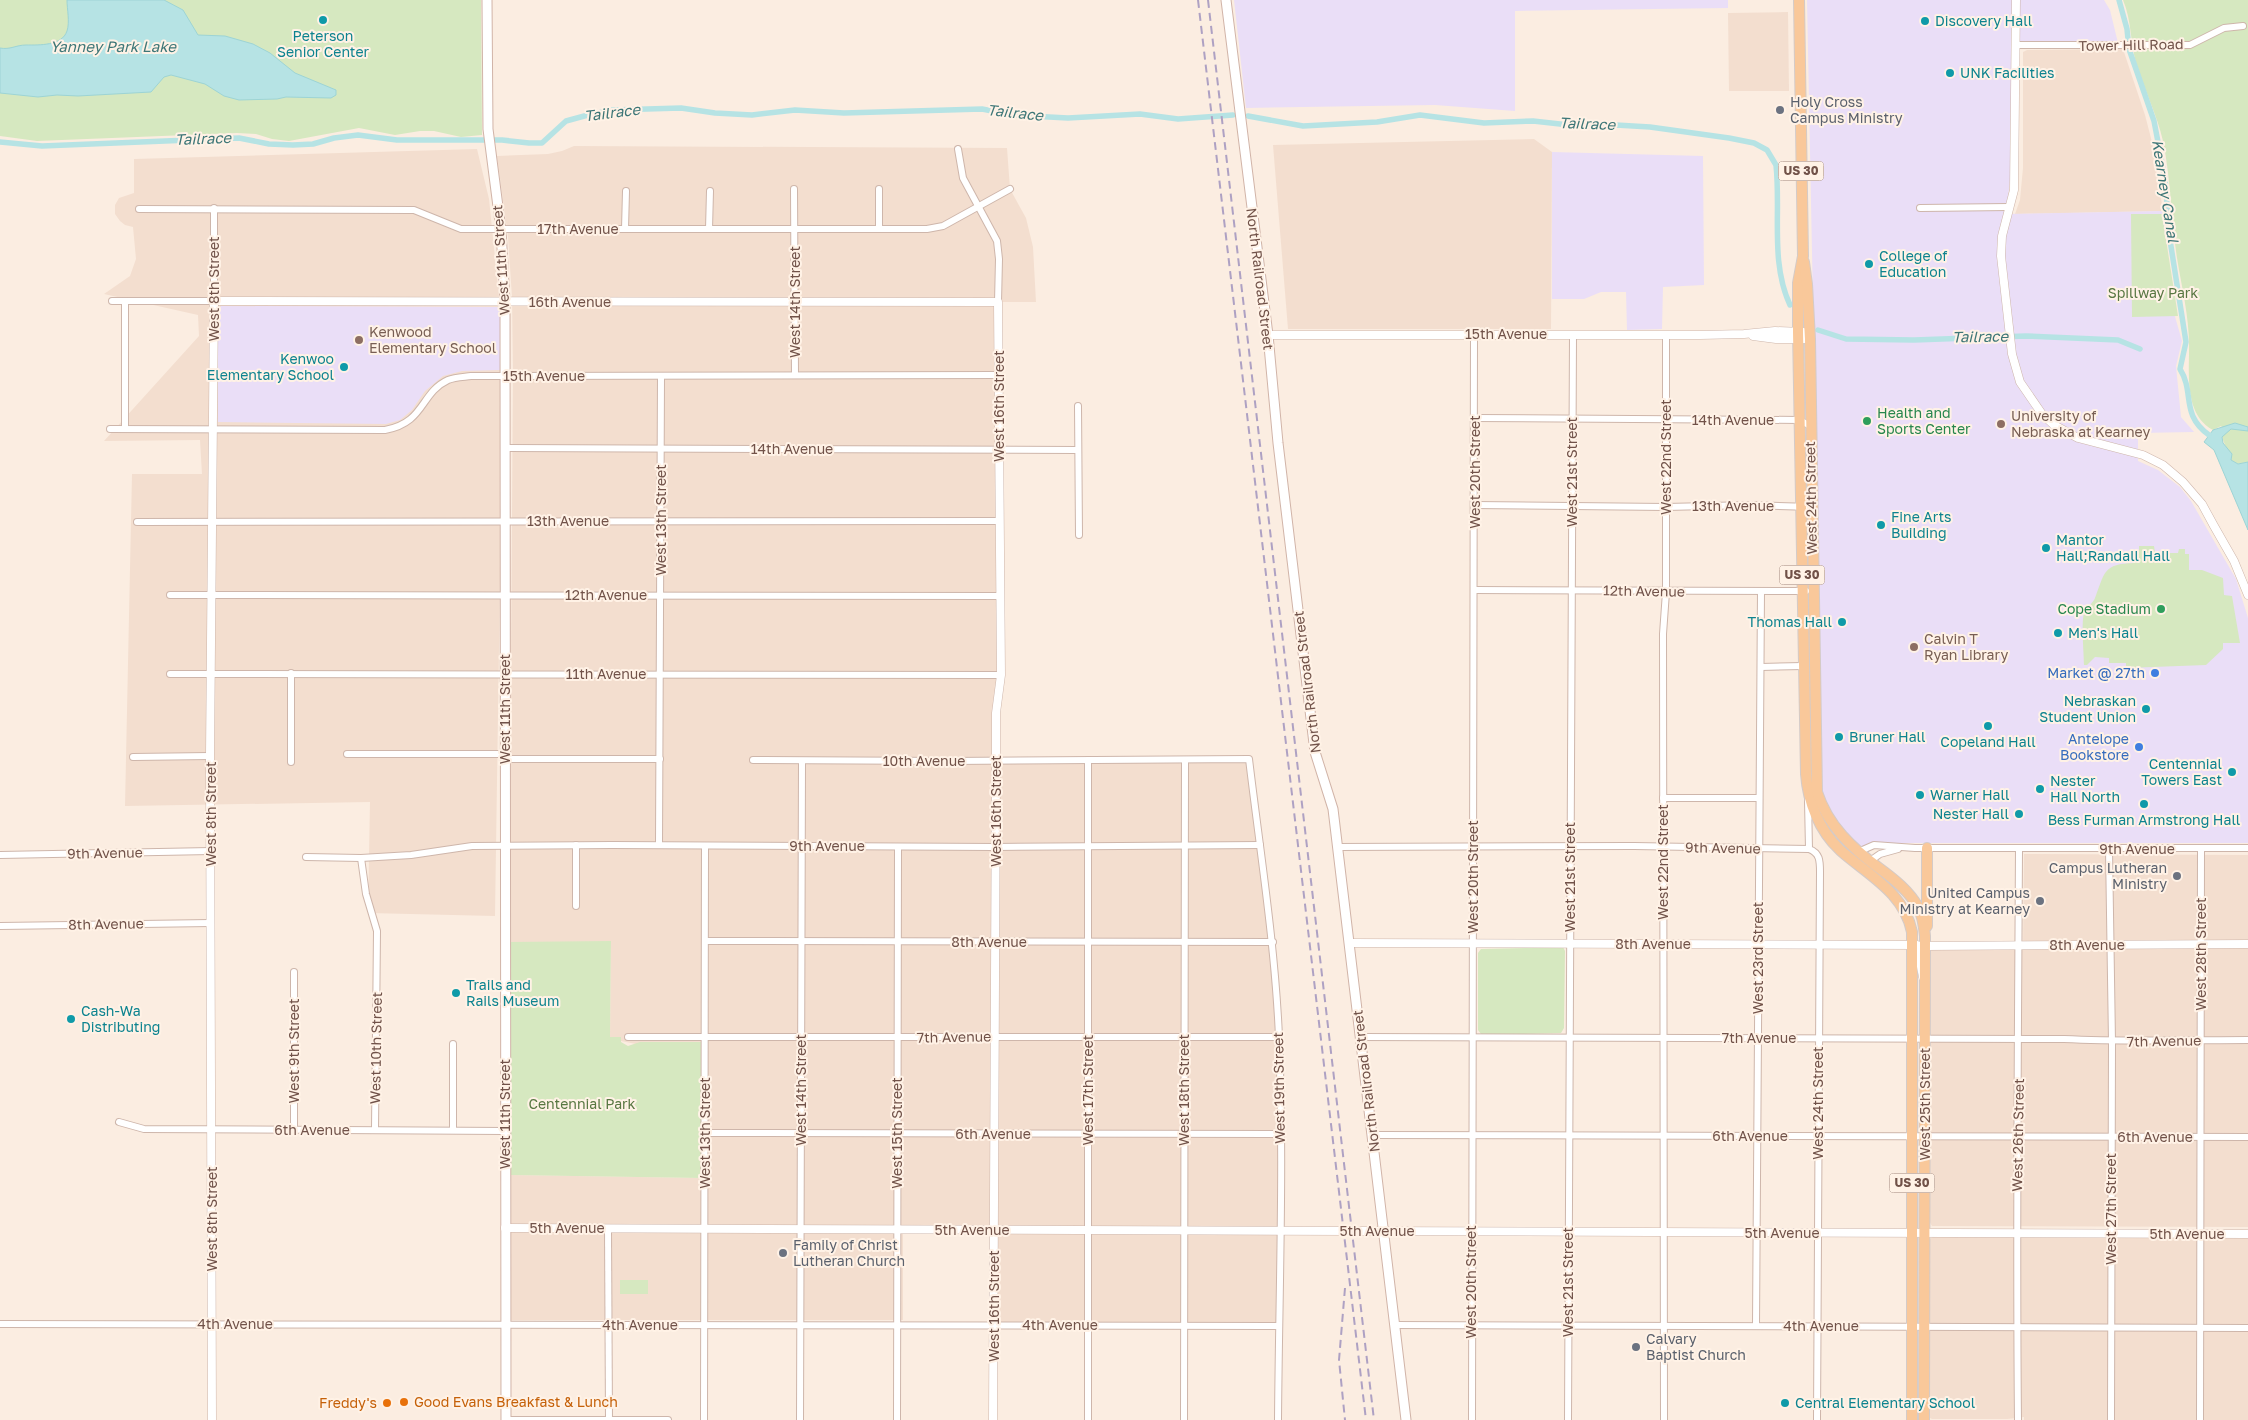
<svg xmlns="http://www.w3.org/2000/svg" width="2248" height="1420" font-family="'Golos Text',sans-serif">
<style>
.residential{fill:#f3decf}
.education{fill:#eadef7}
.green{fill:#d6e8c0}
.water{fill:#b6e3e4;stroke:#9dd4d5}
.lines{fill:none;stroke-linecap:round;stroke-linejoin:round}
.canal{stroke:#b6e3e4;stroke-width:5.5}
.minor-casing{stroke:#ceb6ab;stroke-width:8}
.tertiary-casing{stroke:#ceb6ab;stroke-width:9}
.secondary-casing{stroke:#d1b4a8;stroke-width:11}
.primary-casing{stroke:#d4cbc8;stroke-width:12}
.minor{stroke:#fff;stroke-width:6}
.tertiary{stroke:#fff;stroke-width:8}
.secondary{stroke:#fff;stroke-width:9}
.primary{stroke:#f9c89a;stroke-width:10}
.rail{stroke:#aea1c3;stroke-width:2;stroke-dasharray:8 5;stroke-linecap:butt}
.culture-dot{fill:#0f9aa8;stroke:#fff2e6;stroke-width:2}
.worship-dot{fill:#6b7280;stroke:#fff2e6;stroke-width:2}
.education-dot{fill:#8d6e63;stroke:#fff2e6;stroke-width:2}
.leisure-dot{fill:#2e9e5b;stroke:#fff2e6;stroke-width:2}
.shop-dot{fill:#3f7fe0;stroke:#fff2e6;stroke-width:2}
.food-dot{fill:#e8710a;stroke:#fff2e6;stroke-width:2}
.labels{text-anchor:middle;stroke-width:4;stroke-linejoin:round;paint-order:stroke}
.shield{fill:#fff2e6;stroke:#9c8278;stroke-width:1}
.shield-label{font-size:12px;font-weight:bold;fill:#715249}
.culture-label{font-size:14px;fill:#0d838f;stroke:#fff2e6;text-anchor:start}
.street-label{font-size:14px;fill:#715249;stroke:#fff2e6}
.worship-label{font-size:14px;fill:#5b616d;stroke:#fff2e6;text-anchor:start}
.park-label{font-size:14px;fill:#587742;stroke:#fff2e6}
.education-label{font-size:14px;fill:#785e54;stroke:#fff2e6;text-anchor:start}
.leisure-label{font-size:14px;fill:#27864d;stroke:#fff2e6;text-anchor:start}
.shop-label{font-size:14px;fill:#366cbe;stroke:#fff2e6;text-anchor:end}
.food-label{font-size:14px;fill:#c56008;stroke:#fff2e6;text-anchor:start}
.water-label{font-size:15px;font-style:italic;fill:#3d7677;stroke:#fff2e6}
</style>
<rect width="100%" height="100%" fill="#fbede1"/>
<!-- residential -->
<g class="residential">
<polygon points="1788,12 1789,91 1729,91 1728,13"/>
<polygon points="2123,49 2145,115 2153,146 2163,211 2015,214 2020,200 2023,168 2023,52 2027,50"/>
<polygon points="1534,139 1552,152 1551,329 1288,329 1273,145"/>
<polygon points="574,146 1007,148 1010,189 1026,218 1033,247 1036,302 999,302 1001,675 996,760 1249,759 1279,1037 1279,1326 993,1325 994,1230 903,1233 903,1320 510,1320 510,1175 701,1178 701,1042 636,1044 621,1041 610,1037 611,942 509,942 513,372 512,297 508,237 497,156 548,154 562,151"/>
<polygon points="477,149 489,199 500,307 501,513 495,916 368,913 370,802 125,806 132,474 202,474 200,440 104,441 199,336 198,315 104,294 130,276 136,259 133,227 125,225 120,221 115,214 115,205 119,198 134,193 134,159"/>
<polygon points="2024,854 2248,855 2248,1227 1932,1226 1928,1219 1926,946 2023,950"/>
<polygon points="2076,1236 2248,1237 2248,1420 2024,1420 2024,1417 2007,1419 1932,1419 1928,1417 1928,1241 1932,1237"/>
</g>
<!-- education -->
<g class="education">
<polygon points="1234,0 1728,0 1728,8 1515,11 1515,111 1435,105 1246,108"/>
<polygon points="1807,0 2104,0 2110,10 2118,43 2012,42 2011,172 2006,214 2163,211 2174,313 2182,341 2176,366 2181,417 2194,432 2138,433 2138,461 2158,470 2180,487 2191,501 2236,579 2248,618 2248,843 1879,843 1868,844 1860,849 1854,844 1817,792 1818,555"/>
<polygon points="1552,152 1703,156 1704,285 1663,287 1662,329 1627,330 1626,292 1601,292 1584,299 1552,299"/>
<polygon points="221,306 500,307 501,370 462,371 443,376 425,391 412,410 400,420 386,424 218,422 218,311"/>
</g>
<!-- green -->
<g class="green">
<polygon points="0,0 481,0 482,135 461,137 434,131 420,131 395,135 359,128 289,141 272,139 256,134 237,133 37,141 0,136"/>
<path d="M2123,0H2248V462L2238,464L2231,460C2229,451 2224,445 2222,436L2226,432L2221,426L2213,430C2185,415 2189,377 2189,351C2190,320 2182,289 2177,258C2171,219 2171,180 2163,141C2157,115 2145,91 2137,66C2130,44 2132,21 2123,0Z"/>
<polygon points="2131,214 2162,214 2178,316 2132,317"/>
<path d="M2139,546H2154L2155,553H2178L2179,549H2185V554H2189V570H2202L2223,578L2224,595L2232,596L2240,643H2223V649L2206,665L2126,668V663H2109V658L2095,657L2087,665H2084C2084,652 2081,624 2084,613C2086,608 2093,603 2095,598C2105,572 2103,564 2134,563V554H2139Z"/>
<polygon points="611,941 610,1037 621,1037 621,1042 628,1046 640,1042 701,1042 701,1178 510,1175 509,942"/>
<polygon points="1563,947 1565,951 1564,1028 1561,1033 1485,1035 1481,1034 1478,1030 1478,953 1481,949"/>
<rect x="620" y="1280" width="28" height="14"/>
</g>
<!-- water -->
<g class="water">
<path d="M67,0H164L183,10L198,35L225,36L253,44L270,53L295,73L336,90V95L331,98L286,97L277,99L239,100L224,96L205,84L171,75L164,77L151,92L78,96L57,95L38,97L0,93V48C10,50 16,45 26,45C39,45 62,46 67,31C70,22 67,9 67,0Z"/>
<polygon points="2235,423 2248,427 2248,431 2231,429 2222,437 2223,443 2232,454 2231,460 2238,464 2248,462 2248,530 2214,450 2204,442 2213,430"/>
</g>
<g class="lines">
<!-- canal -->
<g class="canal">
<path d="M2119,0L2127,29L2129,49L2154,121L2165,179L2170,240L2186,342L2180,369C2195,393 2180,414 2209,435"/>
<path d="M1248,116L1303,126L1377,122L1420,115L1484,123L1533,121L1578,126L1616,125L1650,127L1729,138L1754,143L1767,150L1776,165C1781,212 1770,262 1790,305"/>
<polyline points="0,142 42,146 239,138 269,144 293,145 313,144 334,138 358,135 397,140 502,140 529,143 542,143 566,121 588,115 613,110 681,108 715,113 752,115 795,110 844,113 982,109 1013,115 1068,118 1140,114 1178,119 1233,115"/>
<polyline points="1818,330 1846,339 1914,340 2026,336 2118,340 2140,349"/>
</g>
<!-- minor casing -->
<g class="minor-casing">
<g id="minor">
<polyline points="2015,45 2190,45 2224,28 2243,26"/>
<polyline points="958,149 963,178 997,241 999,259 998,302"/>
<polyline points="794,189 795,375"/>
<polyline points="879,189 879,229"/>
<polyline points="1920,208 2009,207"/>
<polyline points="139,209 414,210 461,229 927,229 943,226 1010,189"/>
<polyline points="625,229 626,191"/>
<polyline points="709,229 710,191"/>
<polyline points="112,301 214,301 214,208"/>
<polyline points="125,301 125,429"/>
<polyline points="1078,406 1079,535"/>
<polyline points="1474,418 1800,420 1810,426"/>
<path d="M110,429L385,430C425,423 420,393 448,380C455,377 464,377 471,376L999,375"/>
<polyline points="505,448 1078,450"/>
<polyline points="1474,505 1666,507 1751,505 1812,507"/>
<polyline points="137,522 1000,521"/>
<polyline points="1475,590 1806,591"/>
<polyline points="170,595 1000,596"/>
<polyline points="1761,667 1803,666"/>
<polyline points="170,674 1001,675"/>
<polyline points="347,754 505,754"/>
<polyline points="133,757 210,756"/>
<polyline points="505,759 660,759"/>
<path d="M753,760L949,761L1249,759C1260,851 1275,944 1279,1037C1284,1165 1279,1293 1278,1420"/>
<polyline points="291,762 291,673"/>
<polyline points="1663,798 1759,798"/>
<polyline points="1808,801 1809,849"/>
<polyline points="576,845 576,906"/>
<polyline points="659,845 661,376"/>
<path d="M1337,847L1634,846L1809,849C1820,853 1820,861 1820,872L1817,1420"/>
<polyline points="2109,849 2112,1042 2111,1420"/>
<polyline points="1858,852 1874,845 1915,848 2248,848"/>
<polyline points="0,855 211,851"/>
<polyline points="306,857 361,858 411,855 472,846 612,845 995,847 1260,845"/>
<polyline points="361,858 366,894 377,931 375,1130"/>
<polyline points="1870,861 1880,854 1898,849"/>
<polyline points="0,926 211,923"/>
<polyline points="705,941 1273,942"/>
<polyline points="628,1037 1279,1037"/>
<path d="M1360,1037L2064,1039C2125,1042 2187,1040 2248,1040"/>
<polyline points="119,1122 144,1129 505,1131"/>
<polyline points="294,1130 294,972"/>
<polyline points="453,1130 453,1044"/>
<polyline points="704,1133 1281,1134"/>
<polyline points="1372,1135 2248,1137"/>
<polyline points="608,1228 609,1420"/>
<polyline points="0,1324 1279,1326"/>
<polyline points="1394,1325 2248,1328"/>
<polyline points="1756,1326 1761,591"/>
<polyline points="506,1420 668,1420"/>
<polyline points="704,1420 705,846"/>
<polyline points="800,1420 802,761"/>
<polyline points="897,1420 898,847"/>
<polyline points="1088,1420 1088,760"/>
<polyline points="1184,1420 1185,760"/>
<polyline points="1472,1420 1474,334"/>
<polyline points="1568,1420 1573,335"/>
<polyline points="1664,1420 1663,634 1666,592 1666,335"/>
<path d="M2018,1420C2016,1230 2018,1039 2019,849"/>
<polyline points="2200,1420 2201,848"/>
</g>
</g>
<!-- tertiary casing -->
<g class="tertiary-casing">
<g id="tertiary">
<polyline points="2016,0 2014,190 2002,236 2001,256 2012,354 2020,382 2042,414 2054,425 2078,438 2143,455 2163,465 2183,482 2202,504 2214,526 2234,561 2248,595"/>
<polyline points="1268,335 1700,335 1744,334 1775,331 1803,332"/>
<polyline points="1753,336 1776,339 1810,339"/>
<polyline points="1349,943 1917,945 1923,977"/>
<polyline points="1926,946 2248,944"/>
<polyline points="505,1228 2248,1234"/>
<polyline points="212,1420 210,756 214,301 998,302 1001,675 996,713 996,760 993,1420"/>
</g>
</g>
<!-- secondary casing -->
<g class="secondary-casing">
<g id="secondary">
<polyline points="487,0 488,129 501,230 505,302 506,1420"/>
<polyline points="1226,0 1268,335 1278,443 1315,752 1333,809 1406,1420"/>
</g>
</g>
<!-- primary casing -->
<g class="primary-casing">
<g id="primary">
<path d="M1799,0L1803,256L1798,283V332L1806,774C1808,802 1819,830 1840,850C1868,875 1904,892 1912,932V1420"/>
<path d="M1804,262L1807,284L1810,339L1817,792C1828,826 1852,848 1879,868C1894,879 1909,891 1918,907C1923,916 1924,926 1925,936L1924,1420"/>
<polyline points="1927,926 1927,848"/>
</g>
</g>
<!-- minor -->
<use href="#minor" class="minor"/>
<!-- tertiary -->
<use href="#tertiary" class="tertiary"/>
<!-- secondary -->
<use href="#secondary" class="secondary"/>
<!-- primary -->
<use href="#primary" class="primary"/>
<!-- rail -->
<g class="rail">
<polyline points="1198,0 1366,1420"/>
<polyline points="1208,0 1374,1420"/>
<polyline points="1345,1288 1339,1360 1345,1420"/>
</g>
</g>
<!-- markers -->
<g class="culture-dot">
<circle cx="323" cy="20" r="5"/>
<circle cx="1925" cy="21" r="5"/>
<circle cx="1950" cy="73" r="5"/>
<circle cx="1869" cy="264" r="5"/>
<circle cx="344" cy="367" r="5"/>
<circle cx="1881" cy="525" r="5"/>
<circle cx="2046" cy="548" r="5"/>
<circle cx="1842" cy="622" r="5"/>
<circle cx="2058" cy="633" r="5"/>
<circle cx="2146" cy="709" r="5"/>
<circle cx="1988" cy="726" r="5"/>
<circle cx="1839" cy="737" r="5"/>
<circle cx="2232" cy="772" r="5"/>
<circle cx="2040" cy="789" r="5"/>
<circle cx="1920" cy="795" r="5"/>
<circle cx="2144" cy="804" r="5"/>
<circle cx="2019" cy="814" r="5"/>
<circle cx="456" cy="993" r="5"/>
<circle cx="71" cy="1019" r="5"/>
<circle cx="1785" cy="1403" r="5"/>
</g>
<g class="worship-dot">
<circle cx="1780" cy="110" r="5"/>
<circle cx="2177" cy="876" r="5"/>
<circle cx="2040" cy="901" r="5"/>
<circle cx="783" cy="1253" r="5"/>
<circle cx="1636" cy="1347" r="5"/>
</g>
<g class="education-dot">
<circle cx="359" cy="340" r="5"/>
<circle cx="2001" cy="424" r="5"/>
<circle cx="1914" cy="647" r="5"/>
</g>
<g class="leisure-dot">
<circle cx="1867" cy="421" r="5"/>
<circle cx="2161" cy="609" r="5"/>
</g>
<g class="shop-dot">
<circle cx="2155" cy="673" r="5"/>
<circle cx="2139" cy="747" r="5"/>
</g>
<g class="food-dot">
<circle cx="404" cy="1402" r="5"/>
<circle cx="387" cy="1403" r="5"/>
</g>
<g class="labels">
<!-- shield labels -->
<g class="shield">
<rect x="1778.5" y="161.5" width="45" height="19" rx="4"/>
<rect x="1779.5" y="565.5" width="45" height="19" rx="4"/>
<rect x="1889.5" y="1173.5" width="45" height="19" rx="4"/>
</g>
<g class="shield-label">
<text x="1801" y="175">US 30</text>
<text x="1802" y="579">US 30</text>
<text x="1912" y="1187">US 30</text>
</g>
<!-- culture labels -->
<g class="culture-label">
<text x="1935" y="26">Discovery Hall</text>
<text x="323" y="41" text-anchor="middle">Peterson<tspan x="323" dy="16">Senior Center</tspan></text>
<text x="1960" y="78">UNK Facilities</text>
<text x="1879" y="261">College of<tspan x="1879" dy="16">Education</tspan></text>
<text x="334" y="364" text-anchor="end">Kenwoo<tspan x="334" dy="16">Elementary School</tspan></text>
<text x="1891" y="522">Fine Arts<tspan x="1891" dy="16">Building</tspan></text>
<text x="2056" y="545">Mantor<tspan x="2056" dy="16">Hall;Randall Hall</tspan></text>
<text x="1832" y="627" text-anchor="end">Thomas Hall</text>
<text x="2068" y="638">Men's Hall</text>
<text x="2136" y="706" text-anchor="end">Nebraskan<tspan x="2136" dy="16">Student Union</tspan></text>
<text x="1849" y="742">Bruner Hall</text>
<text x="1988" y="747" text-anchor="middle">Copeland Hall</text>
<text x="2222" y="769" text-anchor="end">Centennial<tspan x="2222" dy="16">Towers East</tspan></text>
<text x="2050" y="786">Nester<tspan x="2050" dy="16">Hall North</tspan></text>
<text x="1930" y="800">Warner Hall</text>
<text x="2009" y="819" text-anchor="end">Nester Hall</text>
<text x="2144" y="825" text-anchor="middle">Bess Furman Armstrong Hall</text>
<text x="466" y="990">Trails and<tspan x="466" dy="16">Rails Museum</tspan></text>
<text x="81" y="1016">Cash-Wa<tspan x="81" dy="16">Distributing</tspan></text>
<text x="1795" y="1408">Central Elementary School</text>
</g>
<!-- street labels -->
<g class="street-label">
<text transform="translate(2131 45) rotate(-1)" y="5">Tower Hill Road</text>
<text x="578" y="234">17th Avenue</text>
<text transform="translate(501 260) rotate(-94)" y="5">West 11th Street</text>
<text transform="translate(1260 279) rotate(83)" y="5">North Railroad Street</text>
<text transform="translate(214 289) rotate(-90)" y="5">West 8th Street</text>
<text x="570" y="307">16th Avenue</text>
<text transform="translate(795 302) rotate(-90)" y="5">West 14th Street</text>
<text x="1506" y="339">15th Avenue</text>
<text x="544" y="381">15th Avenue</text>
<text transform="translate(999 406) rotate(-90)" y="5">West 16th Street</text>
<text x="1733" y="425">14th Avenue</text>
<text x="792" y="454">14th Avenue</text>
<text transform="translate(1666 457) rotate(-90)" y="5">West 22nd Street</text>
<text transform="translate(1475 472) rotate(-90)" y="5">West 20th Street</text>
<text transform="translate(1572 472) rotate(-90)" y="5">West 21st Street</text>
<text transform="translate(1811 498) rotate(-91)" y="5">West 24th Street</text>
<text x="1733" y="511">13th Avenue</text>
<text transform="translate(661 520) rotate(-90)" y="5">West 13th Street</text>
<text x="568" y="526">13th Avenue</text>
<text transform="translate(1644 591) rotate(1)" y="5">12th Avenue</text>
<text x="606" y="600">12th Avenue</text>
<text x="606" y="679">11th Avenue</text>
<text transform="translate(1307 682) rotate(-97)" y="5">North Railroad Street</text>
<text transform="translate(505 709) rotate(-90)" y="5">West 11th Street</text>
<text x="924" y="766">10th Avenue</text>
<text transform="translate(996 811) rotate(-90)" y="5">West 16th Street</text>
<text transform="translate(211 814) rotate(-90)" y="5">West 8th Street</text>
<text x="827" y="851">9th Avenue</text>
<text transform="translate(1723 848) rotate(1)" y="5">9th Avenue</text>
<text x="2137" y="854">9th Avenue</text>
<text transform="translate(105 853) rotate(-1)" y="5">9th Avenue</text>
<text transform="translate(1663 862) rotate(-90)" y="5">West 22nd Street</text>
<text transform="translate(1473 877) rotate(-90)" y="5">West 20th Street</text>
<text transform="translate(1570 877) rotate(-90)" y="5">West 21st Street</text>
<text transform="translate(106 924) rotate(-1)" y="5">8th Avenue</text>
<text x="989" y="947">8th Avenue</text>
<text x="1653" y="949">8th Avenue</text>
<text x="2087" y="950">8th Avenue</text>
<text transform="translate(2201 954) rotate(-90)" y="5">West 28th Street</text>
<text transform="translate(1758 958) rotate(-90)" y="5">West 23rd Street</text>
<text transform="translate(954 1037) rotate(-1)" y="5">7th Avenue</text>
<text x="1759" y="1043">7th Avenue</text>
<text transform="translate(2164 1041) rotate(-1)" y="5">7th Avenue</text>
<text transform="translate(376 1048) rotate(-89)" y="5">West 10th Street</text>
<text transform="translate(294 1051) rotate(-90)" y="5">West 9th Street</text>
<text transform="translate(1366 1081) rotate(-97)" y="5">North Railroad Street</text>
<text transform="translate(1279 1088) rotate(-91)" y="5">West 19th Street</text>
<text transform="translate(801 1090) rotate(-90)" y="5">West 14th Street</text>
<text transform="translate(1088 1090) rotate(-90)" y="5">West 17th Street</text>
<text transform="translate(1184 1090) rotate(-90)" y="5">West 18th Street</text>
<text transform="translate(1818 1103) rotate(-90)" y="5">West 24th Street</text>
<text transform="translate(1925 1104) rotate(-90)" y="5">West 25th Street</text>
<text transform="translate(505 1114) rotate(-90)" y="5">West 11th Street</text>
<text x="312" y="1135">6th Avenue</text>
<text transform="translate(705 1133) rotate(-90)" y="5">West 13th Street</text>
<text transform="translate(897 1133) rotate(-90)" y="5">West 15th Street</text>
<text x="993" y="1139">6th Avenue</text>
<text transform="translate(2018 1135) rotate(-89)" y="5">West 26th Street</text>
<text x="1750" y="1141">6th Avenue</text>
<text x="2155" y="1142">6th Avenue</text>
<text transform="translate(2111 1209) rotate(-90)" y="5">West 27th Street</text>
<text transform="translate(212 1219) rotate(-90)" y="5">West 8th Street</text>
<text x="567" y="1233">5th Avenue</text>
<text x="972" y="1235">5th Avenue</text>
<text x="1377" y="1236">5th Avenue</text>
<text x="1782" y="1238">5th Avenue</text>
<text x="2187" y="1239">5th Avenue</text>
<text transform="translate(1471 1282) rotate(-90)" y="5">West 20th Street</text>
<text transform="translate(1568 1282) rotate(-90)" y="5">West 21st Street</text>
<text transform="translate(994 1306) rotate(-90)" y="5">West 16th Street</text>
<text x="235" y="1329">4th Avenue</text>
<text x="640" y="1330">4th Avenue</text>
<text x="1060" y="1330">4th Avenue</text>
<text x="1821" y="1331">4th Avenue</text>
</g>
<!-- worship labels -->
<g class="worship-label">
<text x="1790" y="107">Holy Cross<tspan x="1790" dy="16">Campus Ministry</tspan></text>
<text x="2167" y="873" text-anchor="end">Campus Lutheran<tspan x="2167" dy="16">Ministry</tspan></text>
<text x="2030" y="898" text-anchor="end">United Campus<tspan x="2030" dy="16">Ministry at Kearney</tspan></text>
<text x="793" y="1250">Family of Christ<tspan x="793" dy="16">Lutheran Church</tspan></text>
<text x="1646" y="1344">Calvary<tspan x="1646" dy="16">Baptist Church</tspan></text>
</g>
<!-- park labels -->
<g class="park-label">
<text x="2153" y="298">Spillway Park</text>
<text x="582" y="1109">Centennial Park</text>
</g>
<!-- education labels -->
<g class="education-label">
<text x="369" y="337">Kenwood<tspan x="369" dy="16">Elementary School</tspan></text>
<text x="2011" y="421">University of<tspan x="2011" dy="16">Nebraska at Kearney</tspan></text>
<text x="1924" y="644">Calvin T<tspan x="1924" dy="16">Ryan Library</tspan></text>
</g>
<!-- leisure labels -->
<g class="leisure-label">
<text x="1877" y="418">Health and<tspan x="1877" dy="16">Sports Center</tspan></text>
<text x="2151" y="614" text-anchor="end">Cope Stadium</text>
</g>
<!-- shop labels -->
<g class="shop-label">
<text x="2145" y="678">Market @ 27th</text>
<text x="2129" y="744">Antelope<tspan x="2129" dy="16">Bookstore</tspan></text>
</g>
<!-- food labels -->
<g class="food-label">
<text x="414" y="1407">Good Evans Breakfast &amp; Lunch</text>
<text x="377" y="1408" text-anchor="end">Freddy's</text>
</g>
<!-- water labels -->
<g class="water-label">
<text x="113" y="52">Yanney Park Lake</text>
<text transform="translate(612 113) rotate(-7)" y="5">Tailrace</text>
<text transform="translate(1015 113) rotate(6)" y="5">Tailrace</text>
<text transform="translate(1587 124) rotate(2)" y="5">Tailrace</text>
<text transform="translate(203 139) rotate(-2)" y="5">Tailrace</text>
<text transform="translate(2165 191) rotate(81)" y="5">Kearney Canal</text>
<text transform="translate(1980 337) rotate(-1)" y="5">Tailrace</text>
</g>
</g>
</svg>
